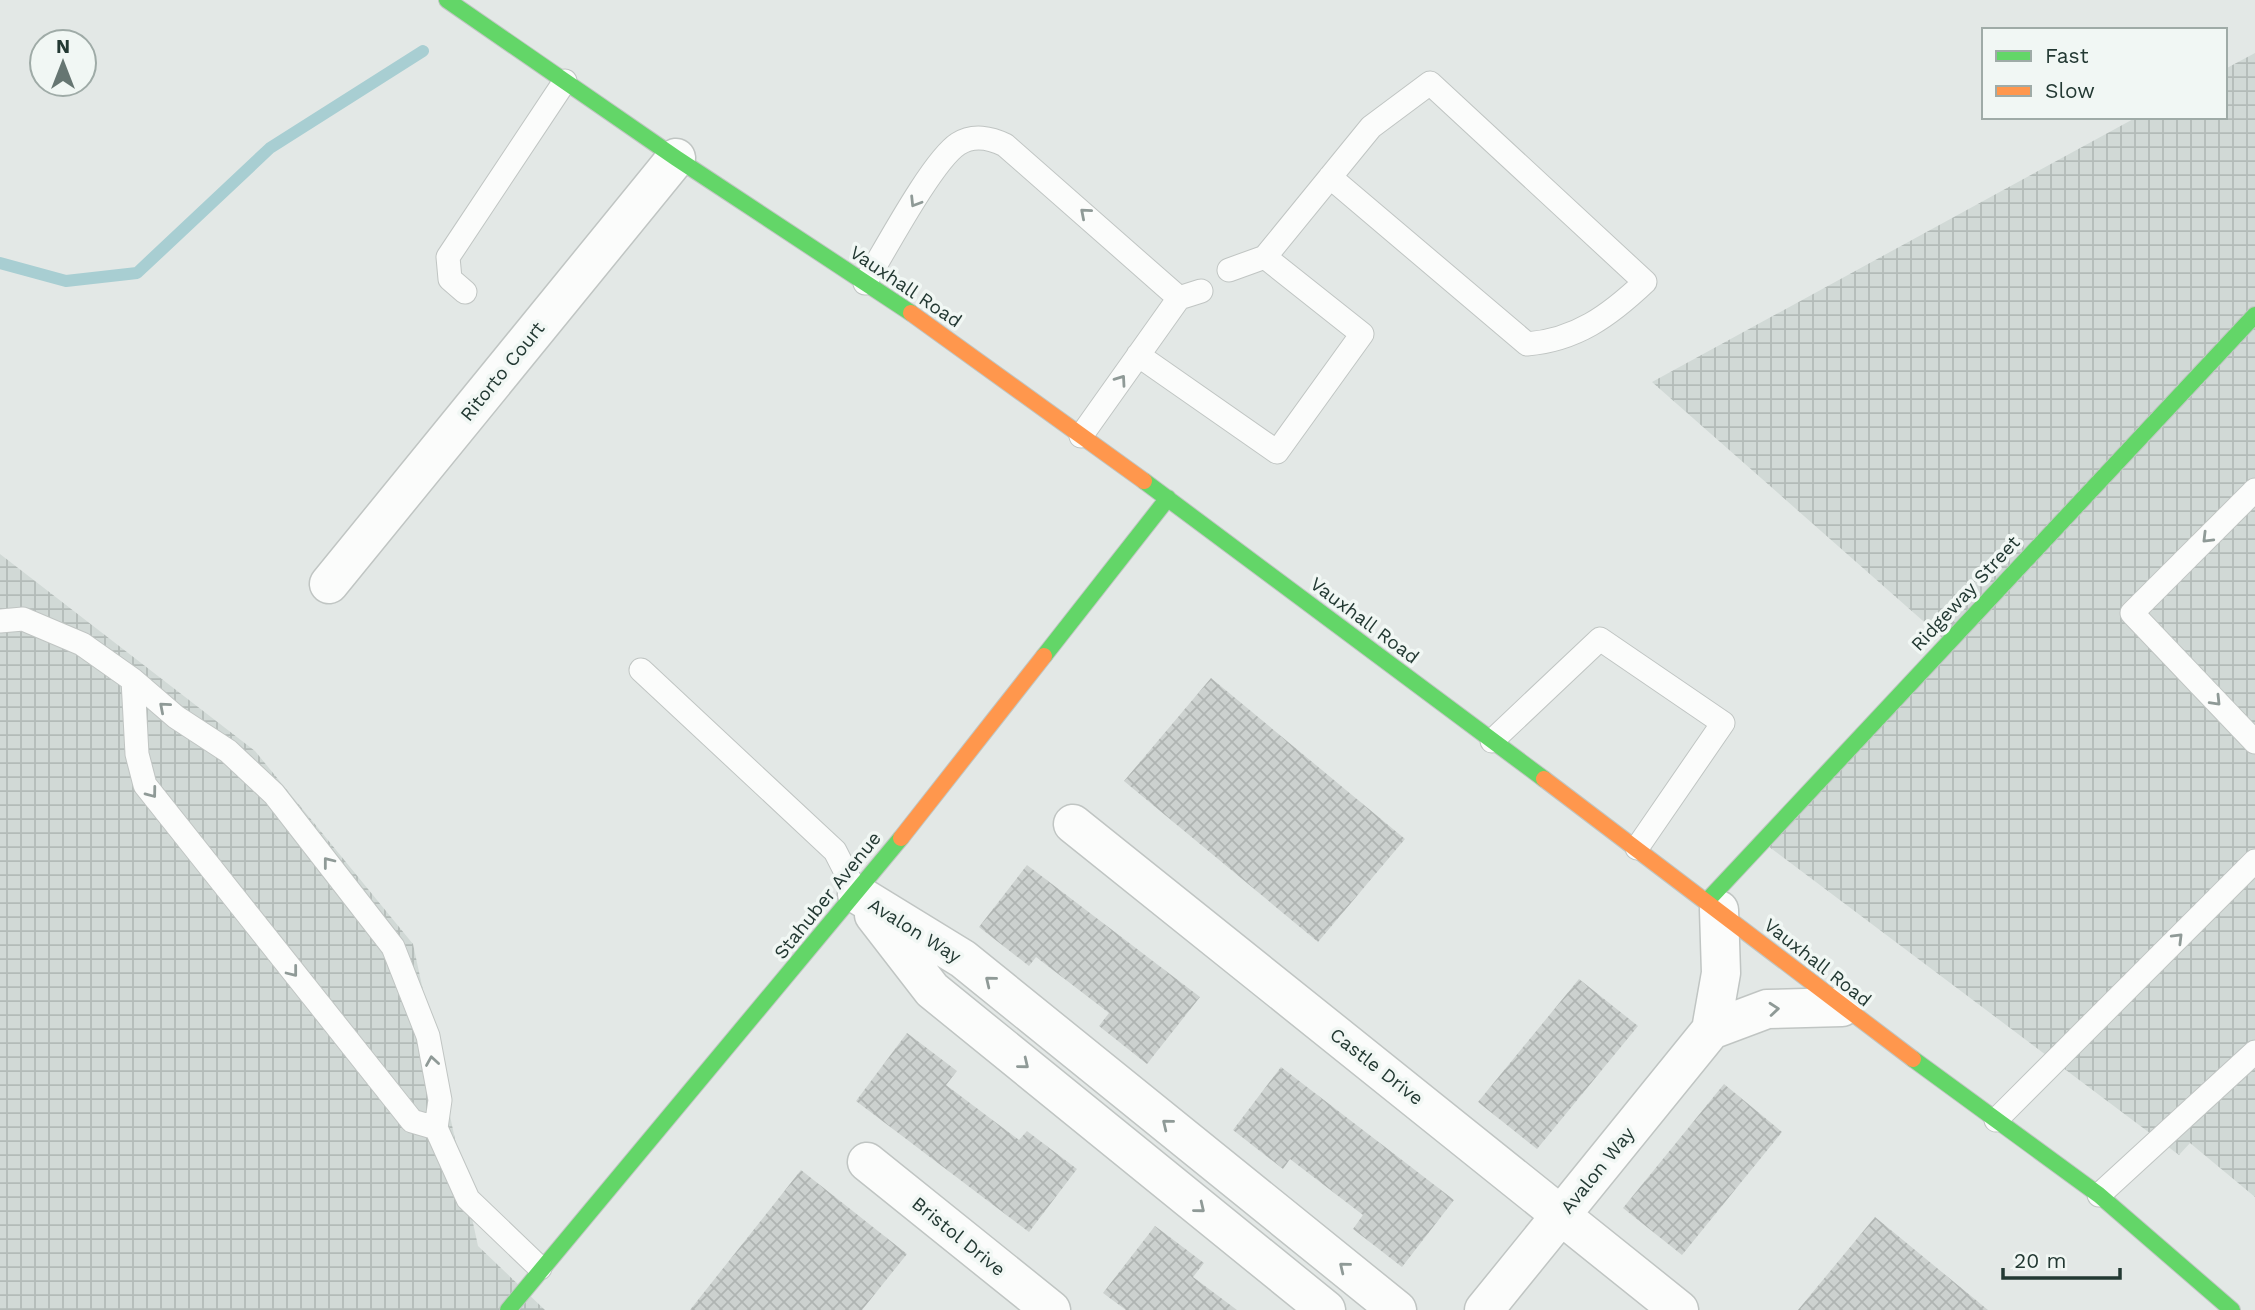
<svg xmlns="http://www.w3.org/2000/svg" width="2255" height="1310" viewBox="0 0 2255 1310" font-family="'Work Sans',sans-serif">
	<defs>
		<pattern id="industrial-grid" width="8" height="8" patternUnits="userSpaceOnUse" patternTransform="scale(1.75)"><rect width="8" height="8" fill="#d1d9d6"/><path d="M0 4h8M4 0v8" fill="none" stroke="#b3bbb8"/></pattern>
		<pattern id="building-cross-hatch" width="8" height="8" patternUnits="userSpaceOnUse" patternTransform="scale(1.75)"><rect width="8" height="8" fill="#ccd1cf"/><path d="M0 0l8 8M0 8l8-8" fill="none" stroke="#afb4b2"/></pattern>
	</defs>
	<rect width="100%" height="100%" fill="#e3e8e6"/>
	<path fill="url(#industrial-grid)" d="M2255 53V1197L2190 1143 2179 1155 1768 846 1948 643 1652 382 2137 117H2225V69Z
		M0 554 255 751 413 944 478 1246 545 1310H0Z"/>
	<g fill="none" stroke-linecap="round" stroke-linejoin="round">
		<path stroke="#a8ced2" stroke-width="12" d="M0 263 66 281 137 273 270 148 423 51"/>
	</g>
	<path fill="url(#building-cross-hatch)" d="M1211 678 1405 839 1318 942 1124 781Z
		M1027 865 1200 997 1147 1064 1099 1026 1109 1013 1036 957 1029 966 979 927Z
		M1579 979 1638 1026 1537 1149 1478 1102Z
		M907 1033 957 1071 946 1085 1019 1140 1027 1131 1077 1169 1029 1232 856 1101Z
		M1281 1067 1454 1200 1402 1267 1353 1229 1363 1215 1290 1159 1283 1169 1233 1130Z
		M1724 1084 1782 1132 1682 1255 1623 1208Z
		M801 1170 907 1254 862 1310H690Z
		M1875 1217 1988 1310H1798Z
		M1155 1226 1204 1263 1193 1277 1237 1310H1126L1103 1293Z"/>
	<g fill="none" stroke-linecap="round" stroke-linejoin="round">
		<defs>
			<path id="lane" d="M1265 257 1371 127 1430 83 1645 282C1609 316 1576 340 1527 344L1330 177
				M865 283C884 252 932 161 958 144 973 134 991 138 1005 145L1179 298 1081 436
				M465 292 450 279 448 257 565 81
				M1179 298 1201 291
				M1138 355 1277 452 1362 334 1265 257 1229 270
				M2255 490 2132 613 2255 742
				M0 621 23 619 82 644 133 680 176 717 228 751 274 794 393 947 428 1036 440 1100 436 1128 468 1199 540 1268
				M641 670 835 851 857 894
				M133 680 137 754 145 785 412 1121 436 1128
				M1492 741 1600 639 1723 723 1637 848
				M1996 1120 2255 861
				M2099 1195 2255 1052"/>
			<path id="street" d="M329 584 676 158
				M1073 824 1679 1310
				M857 894 963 959 1397 1310
				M874 915 932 990 1326 1310
				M1711 1030 1767 1009 1842 1007
				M867 1162 1051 1310
				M1484 1310 1711 1030 1721 973 1719 910"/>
			<path id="fast" d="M447 0 676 158 911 313
				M1144 481 1544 779
				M1044 656 1168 498
				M1707 901 2255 315
				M1913 1059 2099 1195 2232 1310
				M508 1310 901 838"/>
			<path id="slow" d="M911 313 1144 481
				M1544 779 1913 1059
				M901 838 1044 656"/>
		</defs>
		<use href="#lane" stroke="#c0c5c3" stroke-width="25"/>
		<use href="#street" stroke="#c0c5c3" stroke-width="41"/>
		<use href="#fast" stroke="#c0c6c3" stroke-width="18"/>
		<use href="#slow" stroke="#c0c6c3" stroke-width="18"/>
		<use href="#lane" stroke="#fbfcfb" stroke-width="23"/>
		<use href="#street" stroke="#fbfcfb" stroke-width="38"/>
		<use href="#fast" stroke="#63d668" stroke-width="16"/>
		<use href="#slow" stroke="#ff974d" stroke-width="16"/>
	</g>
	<defs><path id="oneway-chevron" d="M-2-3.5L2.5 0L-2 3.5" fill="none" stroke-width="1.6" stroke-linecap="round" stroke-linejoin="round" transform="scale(1.75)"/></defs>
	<g stroke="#8f9a97">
		<use href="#oneway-chevron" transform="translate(915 202) rotate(122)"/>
		<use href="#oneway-chevron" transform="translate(1085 213) rotate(-139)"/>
		<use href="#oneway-chevron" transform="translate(1121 380) rotate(-55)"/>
		<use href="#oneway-chevron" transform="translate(2207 538) rotate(135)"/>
		<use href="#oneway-chevron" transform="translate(2216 701) rotate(46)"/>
		<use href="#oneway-chevron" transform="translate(164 707) rotate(-139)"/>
		<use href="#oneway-chevron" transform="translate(152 793) rotate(53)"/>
		<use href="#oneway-chevron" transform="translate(328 862) rotate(-128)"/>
		<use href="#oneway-chevron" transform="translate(2178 938) rotate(-45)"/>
		<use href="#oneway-chevron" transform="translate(293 972) rotate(52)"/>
		<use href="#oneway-chevron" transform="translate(990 981) rotate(-141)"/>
		<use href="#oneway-chevron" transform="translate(1774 1009) rotate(-5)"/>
		<use href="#oneway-chevron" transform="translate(432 1061) rotate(-99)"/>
		<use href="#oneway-chevron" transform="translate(1024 1064) rotate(39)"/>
		<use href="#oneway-chevron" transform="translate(1167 1124) rotate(-141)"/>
		<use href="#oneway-chevron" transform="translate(1200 1208) rotate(39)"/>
		<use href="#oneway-chevron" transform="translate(1344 1267) rotate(-141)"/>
	</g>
	<g text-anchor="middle" stroke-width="7" stroke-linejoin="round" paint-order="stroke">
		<g font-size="19" fill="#233933" stroke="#f1f7f4">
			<text transform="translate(906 286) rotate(34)" y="7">Vauxhall Road</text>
			<text transform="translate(502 371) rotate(-51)" y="7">Ritorto Court</text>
			<text transform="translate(1965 593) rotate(-47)" y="7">Ridgeway Street</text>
			<text transform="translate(1365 620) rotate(37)" y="7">Vauxhall Road</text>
			<text transform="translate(827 895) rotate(-51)" y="7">Stahuber Avenue</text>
			<text transform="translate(915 930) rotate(32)" y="7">Avalon Way</text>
			<text transform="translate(1818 962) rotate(38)" y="7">Vauxhall Road</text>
			<text transform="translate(1377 1066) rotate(38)" y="7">Castle Drive</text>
			<text transform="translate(1597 1170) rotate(-51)" y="7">Avalon Way</text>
			<text transform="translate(959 1236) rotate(39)" y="7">Bristol Drive</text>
		</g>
	</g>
	<rect x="1982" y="28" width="245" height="91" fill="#f1f7f4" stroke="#9faba7" stroke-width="2"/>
	<rect x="1996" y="51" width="35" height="10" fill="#63d668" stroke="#9faba7" stroke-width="2"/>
	<text x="2045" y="63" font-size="21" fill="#233933">Fast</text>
	<rect x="1996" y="86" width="35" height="10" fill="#ff974d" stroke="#9faba7" stroke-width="2"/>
	<text x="2045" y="98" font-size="21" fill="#233933">Slow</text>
	<g transform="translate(63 63)"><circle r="33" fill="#f1f7f4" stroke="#9faba7" stroke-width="2"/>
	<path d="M0-5L12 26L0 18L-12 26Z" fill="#667672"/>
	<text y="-10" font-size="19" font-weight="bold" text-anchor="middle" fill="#233933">N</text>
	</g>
	<path d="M2003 1268v10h117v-10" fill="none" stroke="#233933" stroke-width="3.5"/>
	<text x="2014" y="1268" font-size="21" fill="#233933" stroke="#f1f7f4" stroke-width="5" paint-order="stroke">20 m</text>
</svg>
